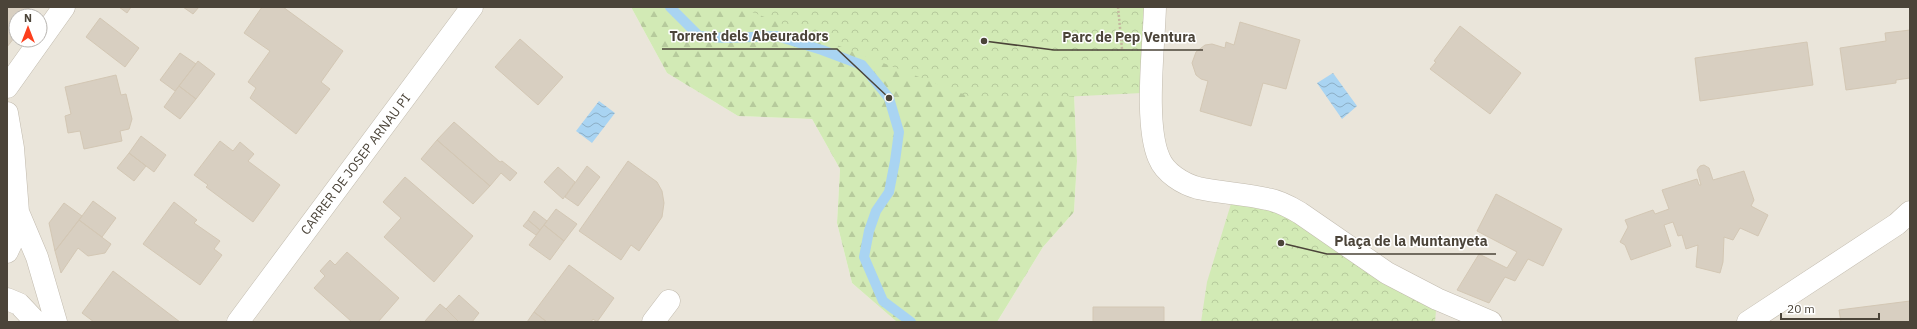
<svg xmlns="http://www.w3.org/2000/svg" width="1917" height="329" viewBox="0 0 1917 329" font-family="'IBM Plex Sans',sans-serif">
	<defs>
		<pattern id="forest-firs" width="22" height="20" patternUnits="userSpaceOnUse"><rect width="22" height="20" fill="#d2eab5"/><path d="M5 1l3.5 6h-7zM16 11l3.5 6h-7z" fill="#b6ca9c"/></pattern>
		<pattern id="park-crowns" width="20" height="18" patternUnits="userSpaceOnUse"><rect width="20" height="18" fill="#d2eab5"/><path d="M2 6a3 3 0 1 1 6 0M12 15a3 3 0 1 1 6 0" fill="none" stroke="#b6ca9c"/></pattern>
		<pattern id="water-waves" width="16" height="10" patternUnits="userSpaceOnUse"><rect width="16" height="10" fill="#a9d4f2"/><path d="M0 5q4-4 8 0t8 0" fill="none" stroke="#8caec5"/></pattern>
	</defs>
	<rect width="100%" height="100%" fill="#f6f3ec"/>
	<path fill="#eae5da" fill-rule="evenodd" d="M7 7H631L667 73 738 116 812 119 840 169 837 223 852 283 897 322H7ZM16 16H40V40H16Z
		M1074 7H1910V322H997L1043 247 1074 212 1077 161 1074 93Z"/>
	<path fill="url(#forest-firs)" d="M631 7H1074V93L1077 161 1074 212 1043 247 997 322H897L852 283 837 223 840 169 812 119 738 116 667 73Z"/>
	<path fill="url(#park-crowns)" d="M739 7H1144L1141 75 1142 93 981 101Z
		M1234 194 1267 199 1437 299 1435 322H1201L1207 282Z"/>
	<path fill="url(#water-waves)" d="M1333 73 1357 106 1342 119 1317 83Z
		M599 101 615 113 592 143 576 131Z"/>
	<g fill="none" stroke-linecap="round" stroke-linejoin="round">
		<path stroke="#a9d4f2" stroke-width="10" d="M670 7 699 36 725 38 777 36 822 50 862 65 889 98 899 132 895 161 889 192 876 211 869 231 864 257 883 301 911 322"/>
	</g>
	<path fill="#d8cfc1" stroke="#d3c7b4" d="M7 7H27L33 12 30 16H16V39L14 38 7 47Z
		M119 7H131L127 13Z
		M183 7H199L193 14Z
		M262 7H283L343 51 321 82 330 89 296 134 250 98 256 88 248 82 270 51 244 33Z
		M100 18 139 48 125 67 86 37Z
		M1240 22 1300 40 1286 89 1263 83 1251 126 1200 111 1208 81 1201 79 1196 75 1192 63 1196 52 1205 45 1212 44 1225 48 1226 42 1234 45Z
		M1460 26 1521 73 1490 114 1430 69 1436 62 1434 61Z
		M1910 30V78L1896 80V83L1846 90 1840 48 1886 41 1885 33Z
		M520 39 563 77 538 105 495 67Z
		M1807 42 1813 85 1700 101 1695 58Z
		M180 53 196 64 175 91 160 80Z
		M198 61 215 74 196 99 179 86Z
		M116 75 121 95 126 94 132 119 129 129 120 131 122 141 84 149 80 131 68 133 65 116 71 114 65 87Z
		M179 86 196 99 180 119 164 107Z
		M454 122 500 162 502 161 517 173 510 181 501 173 490 186 437 140Z
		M141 136 166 155 154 172 129 153Z
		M437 140 490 186 473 204 421 159Z
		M220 141 233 151 240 142 254 154 248 161 280 185 253 222 206 187 208 185 194 175Z
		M129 153 146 166 134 181 117 168Z
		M628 161 657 182 662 191 664 203 662 217 639 251 631 245 621 260 579 231Z
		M1704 165 1709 168 1713 180 1744 171 1754 200 1751 206 1768 215 1758 236 1740 228 1733 240 1724 237 1723 262 1720 273 1696 267 1698 245 1686 249 1682 235 1678 236 1673 222 1664 225 1671 246 1631 260 1625 245 1620 242 1628 227 1625 220 1653 210 1655 214 1669 209 1662 190 1697 179 1699 185H1701L1697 170 1700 166Z
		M587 166 600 177 578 206 565 197Z
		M558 167 575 182 563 199 544 182Z
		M405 177 473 236 434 282 384 237 401 218 383 202Z
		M1496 194 1562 229 1543 266 1528 259 1515 281 1505 277 1489 303 1457 290 1479 254 1507 268 1517 252 1477 231Z
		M93 201 116 218 102 237 79 220Z
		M174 202 197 220 194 223 220 241 214 249 222 255 200 285 143 244Z
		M64 203 82 216 55 251 49 223Z
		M556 209 577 224 564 241 544 225Z
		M534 211 547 221 540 230 528 220Z
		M79 220 111 244 105 253 88 256 78 248 61 273 55 251Z
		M528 220 540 230 536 235 523 226Z
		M544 225 564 241 550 260 529 245Z
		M347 252 399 298 378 322H352L314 288 325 276 320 271 330 260 335 265Z
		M569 265 614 298 597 322 593 319 591 322H547L534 312Z
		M113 271 180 322H94L82 313Z
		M459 295 479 313 472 322H459L446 309Z
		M1910 301V322H1841L1839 310Z
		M440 304 446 309 459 322 425 321Z
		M1093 307H1164V322H1093Z
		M534 312 547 322H527Z"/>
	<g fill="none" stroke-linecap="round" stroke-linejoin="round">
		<defs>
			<path id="street" d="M1155 7C1154 45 1144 124 1159 158 1165 173 1183 184 1198 188 1221 193 1245 194 1267 199 1279 201 1290 207 1300 213L1387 273 1437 299 1491 322
				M7 87 64 7
				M7 113 13 148 18 212 14 237 7 252
				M18 212 37 257 56 322
				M7 299 19 304 36 322
				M238 322 472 7
				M653 322 669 301
				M1748 322 1897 224 1910 212"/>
		</defs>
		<use href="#street" stroke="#c2bbae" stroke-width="23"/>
		<path stroke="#c4b79f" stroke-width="2.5" stroke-dasharray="2 2" stroke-linecap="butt" d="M1118 7 1122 49"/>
		<use href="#street" stroke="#fff" stroke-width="22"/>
	</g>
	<g text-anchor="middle" stroke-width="3" stroke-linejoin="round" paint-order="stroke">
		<g font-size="13" fill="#4b4439" stroke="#fff">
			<text transform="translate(355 164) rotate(-53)" y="5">CARRER DE JOSEP ARNAU PI</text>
		</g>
	</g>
	<path fill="none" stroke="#4b4439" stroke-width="1.5" d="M889 98L837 49H662M984 41L1054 50H1203M1281 243L1327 254H1496"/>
	<g fill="#4b4439" stroke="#fff" stroke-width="1.5">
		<circle cx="889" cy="98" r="4"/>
		<circle cx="984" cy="41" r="4"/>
		<circle cx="1281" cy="243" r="4"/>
	</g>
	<g font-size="14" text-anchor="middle" font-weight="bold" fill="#4b4439" stroke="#fff" stroke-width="3" stroke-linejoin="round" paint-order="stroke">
		<text x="749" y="41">Torrent dels Abeuradors</text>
		<text x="1129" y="42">Parc de Pep Ventura</text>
		<text x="1411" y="246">Plaça de la Muntanyeta</text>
	</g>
	<rect width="1917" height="329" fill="none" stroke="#4b4439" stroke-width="16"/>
	<g transform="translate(28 28)"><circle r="19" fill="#ffffff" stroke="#b7b4b0"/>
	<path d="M0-3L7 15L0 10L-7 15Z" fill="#fc3f1d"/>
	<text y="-6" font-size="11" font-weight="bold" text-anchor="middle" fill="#4b4439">N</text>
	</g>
	<path d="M1781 313v6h98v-6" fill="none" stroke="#4b4439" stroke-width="2"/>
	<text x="1787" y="313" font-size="12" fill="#4b4439" stroke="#ffffff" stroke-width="3" paint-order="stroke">20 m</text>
</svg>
